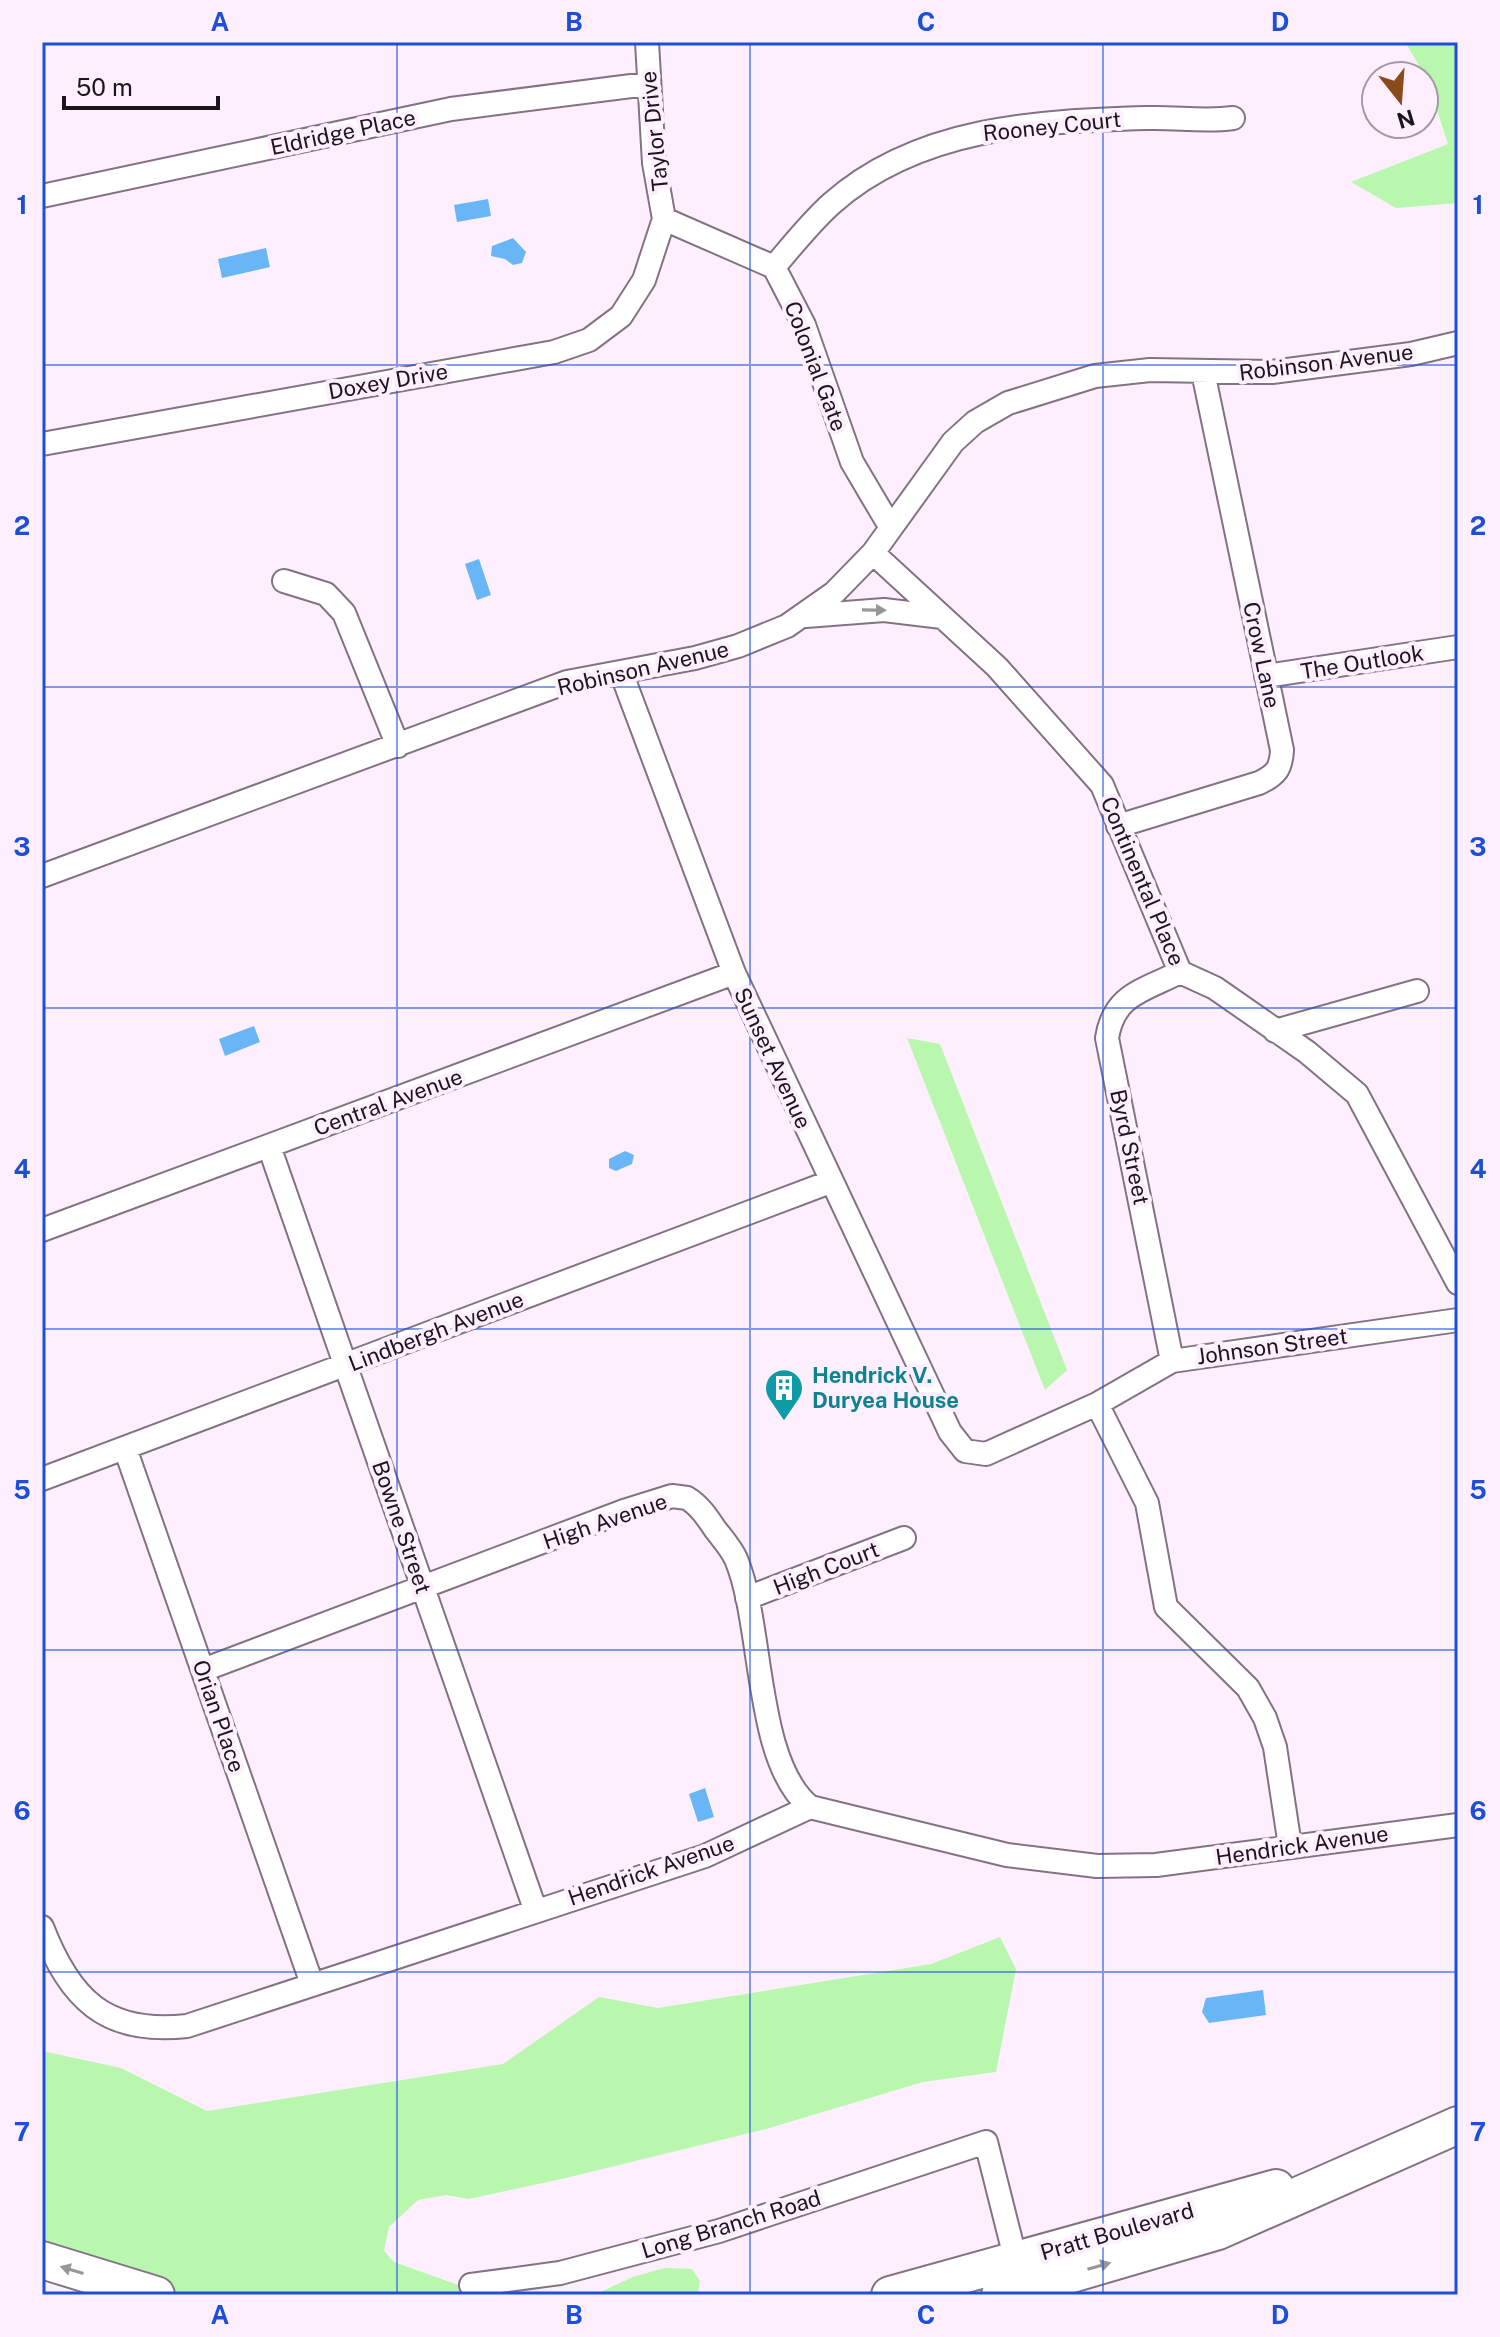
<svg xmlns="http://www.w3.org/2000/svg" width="1500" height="2337" viewBox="0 0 1500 2337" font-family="'Public Sans',sans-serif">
	<rect width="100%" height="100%" fill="#feefff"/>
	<path fill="#b9f6ae" d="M1405 42H1458V203L1396 208 1351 182 1448 144 1426 77Z
		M907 1038 940 1044 1067 1370 1045 1390Z
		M1000 1937 1016 1969 996 2072 923 2082 766 2129 566 2178 469 2199 446 2195 418 2200 389 2227 384 2251 394 2262 486 2295H195L150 2287 42 2252V2051L121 2068 207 2111 503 2064 599 1997 658 2008 931 1964Z
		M664 2268 692 2269 700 2281 698 2294 594 2295 633 2277Z"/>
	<path fill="#68b6f5" d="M488 199 491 216 457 222 454 205Z
		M513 238 526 252 522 263 513 265 505 259 491 256 492 246Z
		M266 248 270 267 222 278 218 259Z
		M479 559 491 595 477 600 465 564Z
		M254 1026 260 1042 225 1056 219 1039Z
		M625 1151 634 1155 632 1164 616 1171 609 1168V1159Z
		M705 1788 714 1817 698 1822 689 1794Z
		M1263 1990 1266 2015 1209 2023 1202 2012 1206 1998Z"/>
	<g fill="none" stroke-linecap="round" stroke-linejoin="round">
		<defs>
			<path id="minor" d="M42 196 451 109 647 84
				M664 219 774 267 804 325 852 462 891 528
				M774 267C792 246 810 223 831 204 917 127 1038 121 1148 118 1176 117 1204 122 1233 118
				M42 444 554 352 589 340 621 316 644 280 664 219 654 163 647 42
				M873 553 997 667 1102 785 1180 972 1215 988 1307 1052 1357 1094 1458 1283
				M284 581 326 594 344 613 398 746
				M806 616 884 610 942 617
				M621 672 734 973 950 1432 965 1451 986 1454 1097 1404 1172 1361 1458 1320
				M1266 676 1458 647
				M1118 826 1259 783C1276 775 1281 769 1282 750L1203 372
				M42 876 567 682 695 658 738 646 787 626 834 593 873 553 953 442 975 422 1008 403 1095 376 1150 370 1272 372 1411 354 1458 343
				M1275 1031 1417 991
				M269 1146 535 1909
				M42 1230 734 973
				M1172 1361 1107 1038C1114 994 1143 991 1180 972
				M1097 1404 1147 1503 1166 1607 1248 1688 1265 1718 1275 1747 1290 1846
				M125 1448 312 1984
				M42 1479 830 1182
				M747 1598 904 1538
				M203 1670 624 1511 672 1496 687 1498C699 1505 707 1517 715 1529 722 1538 731 1548 736 1559 764 1626 754 1761 810 1807
				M42 1927C70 1999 105 2035 187 2026L705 1856 810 1807 1007 1855 1097 1866 1156 1865 1458 1825
				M471 2285 560 2273 719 2231 986 2142 1018 2269"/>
			<path id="primary" d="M42 2260 156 2295
				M890 2295 1276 2188
				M1000 2295 1218 2231 1458 2125"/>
		</defs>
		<use href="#minor" stroke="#837284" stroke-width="26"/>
		<use href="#primary" stroke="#837284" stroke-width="40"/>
		<use href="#minor" stroke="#fff" stroke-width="22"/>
		<use href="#primary" stroke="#fff" stroke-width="36"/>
	</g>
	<defs><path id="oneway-solid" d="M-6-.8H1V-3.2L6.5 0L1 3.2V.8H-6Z" transform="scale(2)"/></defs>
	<g fill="#989699">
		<use href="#oneway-solid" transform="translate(874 610) rotate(1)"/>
		<use href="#oneway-solid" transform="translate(1099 2266) rotate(-16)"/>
		<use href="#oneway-solid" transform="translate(72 2270) rotate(-163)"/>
	</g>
	<path fill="none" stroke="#1d4ed8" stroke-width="2" stroke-opacity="0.55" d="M397 42V2295M750 42V2295M1103 42V2295M42 365H1458M42 687H1458M42 1008H1458M42 1329H1458M42 1650H1458M42 1972H1458"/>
	<defs>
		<symbol id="building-pin" viewBox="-11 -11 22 30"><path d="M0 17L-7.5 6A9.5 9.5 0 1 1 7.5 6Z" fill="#0f9aa8" stroke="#feefff"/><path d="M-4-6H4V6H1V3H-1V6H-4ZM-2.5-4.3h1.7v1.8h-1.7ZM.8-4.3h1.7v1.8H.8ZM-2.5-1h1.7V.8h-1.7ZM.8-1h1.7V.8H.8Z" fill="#fff"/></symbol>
	</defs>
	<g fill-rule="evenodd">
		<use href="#building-pin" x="762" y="1366" width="44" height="60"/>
	</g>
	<g text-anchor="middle" stroke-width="8" stroke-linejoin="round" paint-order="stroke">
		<g font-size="22" fill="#1b151c" stroke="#feefff">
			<text transform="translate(1052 126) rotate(-6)" y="8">Rooney Court</text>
			<text transform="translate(654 131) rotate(-96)" y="8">Taylor Drive</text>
			<text transform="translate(343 132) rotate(-12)" y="8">Eldridge Place</text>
			<text transform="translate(1326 362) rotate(-7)" y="8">Robinson Avenue</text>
			<text transform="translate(816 366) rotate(69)" y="8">Colonial Gate</text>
			<text transform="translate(388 381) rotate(-10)" y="8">Doxey Drive</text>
			<text transform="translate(1262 655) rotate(78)" y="8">Crow Lane</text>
			<text transform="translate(1362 662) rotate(-9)" y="8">The Outlook</text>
			<text transform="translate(643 668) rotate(-13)" y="8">Robinson Avenue</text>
			<text transform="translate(1143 881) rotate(67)" y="8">Continental Place</text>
			<text transform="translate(773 1058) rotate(65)" y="8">Sunset Avenue</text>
			<text transform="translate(388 1102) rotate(-20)" y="8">Central Avenue</text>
			<text transform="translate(1130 1147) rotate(78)" y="8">Byrd Street</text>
			<text transform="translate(436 1331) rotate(-21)" y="8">Lindbergh Avenue</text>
			<text transform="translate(1272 1346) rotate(-8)" y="8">Johnson Street</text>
			<text transform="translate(605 1521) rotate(-19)" y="8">High Avenue</text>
			<text transform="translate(402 1527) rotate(71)" y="8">Bowne Street</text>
			<text transform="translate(826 1568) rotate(-21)" y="8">High Court</text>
			<text transform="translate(219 1716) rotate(71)" y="8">Orian Place</text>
			<text transform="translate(1302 1845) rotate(-8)" y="8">Hendrick Avenue</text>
			<text transform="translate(651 1870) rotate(-19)" y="8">Hendrick Avenue</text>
			<text transform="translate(731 2224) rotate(-17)" y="8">Long Branch Road</text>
			<text transform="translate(1117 2231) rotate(-16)" y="8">Pratt Boulevard</text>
		</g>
		<g font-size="22" font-weight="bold" fill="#0d838f" stroke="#feefff" text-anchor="start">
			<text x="812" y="1383">Hendrick V.<tspan x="812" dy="25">Duryea House</tspan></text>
		</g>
	</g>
	<rect width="1500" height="2337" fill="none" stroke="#feefff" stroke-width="88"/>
	<g transform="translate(1400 100) rotate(163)"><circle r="38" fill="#feefff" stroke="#a398a4" stroke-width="2"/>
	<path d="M0-6L14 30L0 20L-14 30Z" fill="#8c491a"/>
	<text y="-12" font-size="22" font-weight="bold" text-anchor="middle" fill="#1b151c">N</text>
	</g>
	<path d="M64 96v12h154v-12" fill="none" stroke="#1b151c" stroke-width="4"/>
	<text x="76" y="96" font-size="24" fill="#1b151c" stroke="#feefff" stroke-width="6" paint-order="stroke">50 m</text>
	<rect x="44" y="44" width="1412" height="2249" fill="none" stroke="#1d4ed8" stroke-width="3"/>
	<g font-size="26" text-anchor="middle" font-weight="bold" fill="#1d4ed8">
		<text x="220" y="31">A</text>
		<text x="574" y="31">B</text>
		<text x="926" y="31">C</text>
		<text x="1280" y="31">D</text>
		<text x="22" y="214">1</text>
		<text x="1478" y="214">1</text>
		<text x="22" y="535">2</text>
		<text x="1478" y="535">2</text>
		<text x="22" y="856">3</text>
		<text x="1478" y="856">3</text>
		<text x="22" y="1178">4</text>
		<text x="1478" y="1178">4</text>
		<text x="22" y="1499">5</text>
		<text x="1478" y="1499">5</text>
		<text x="22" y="1820">6</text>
		<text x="1478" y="1820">6</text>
		<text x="22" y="2141">7</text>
		<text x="1478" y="2141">7</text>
		<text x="220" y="2324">A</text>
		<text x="574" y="2324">B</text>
		<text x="926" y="2324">C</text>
		<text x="1280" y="2324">D</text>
	</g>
</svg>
